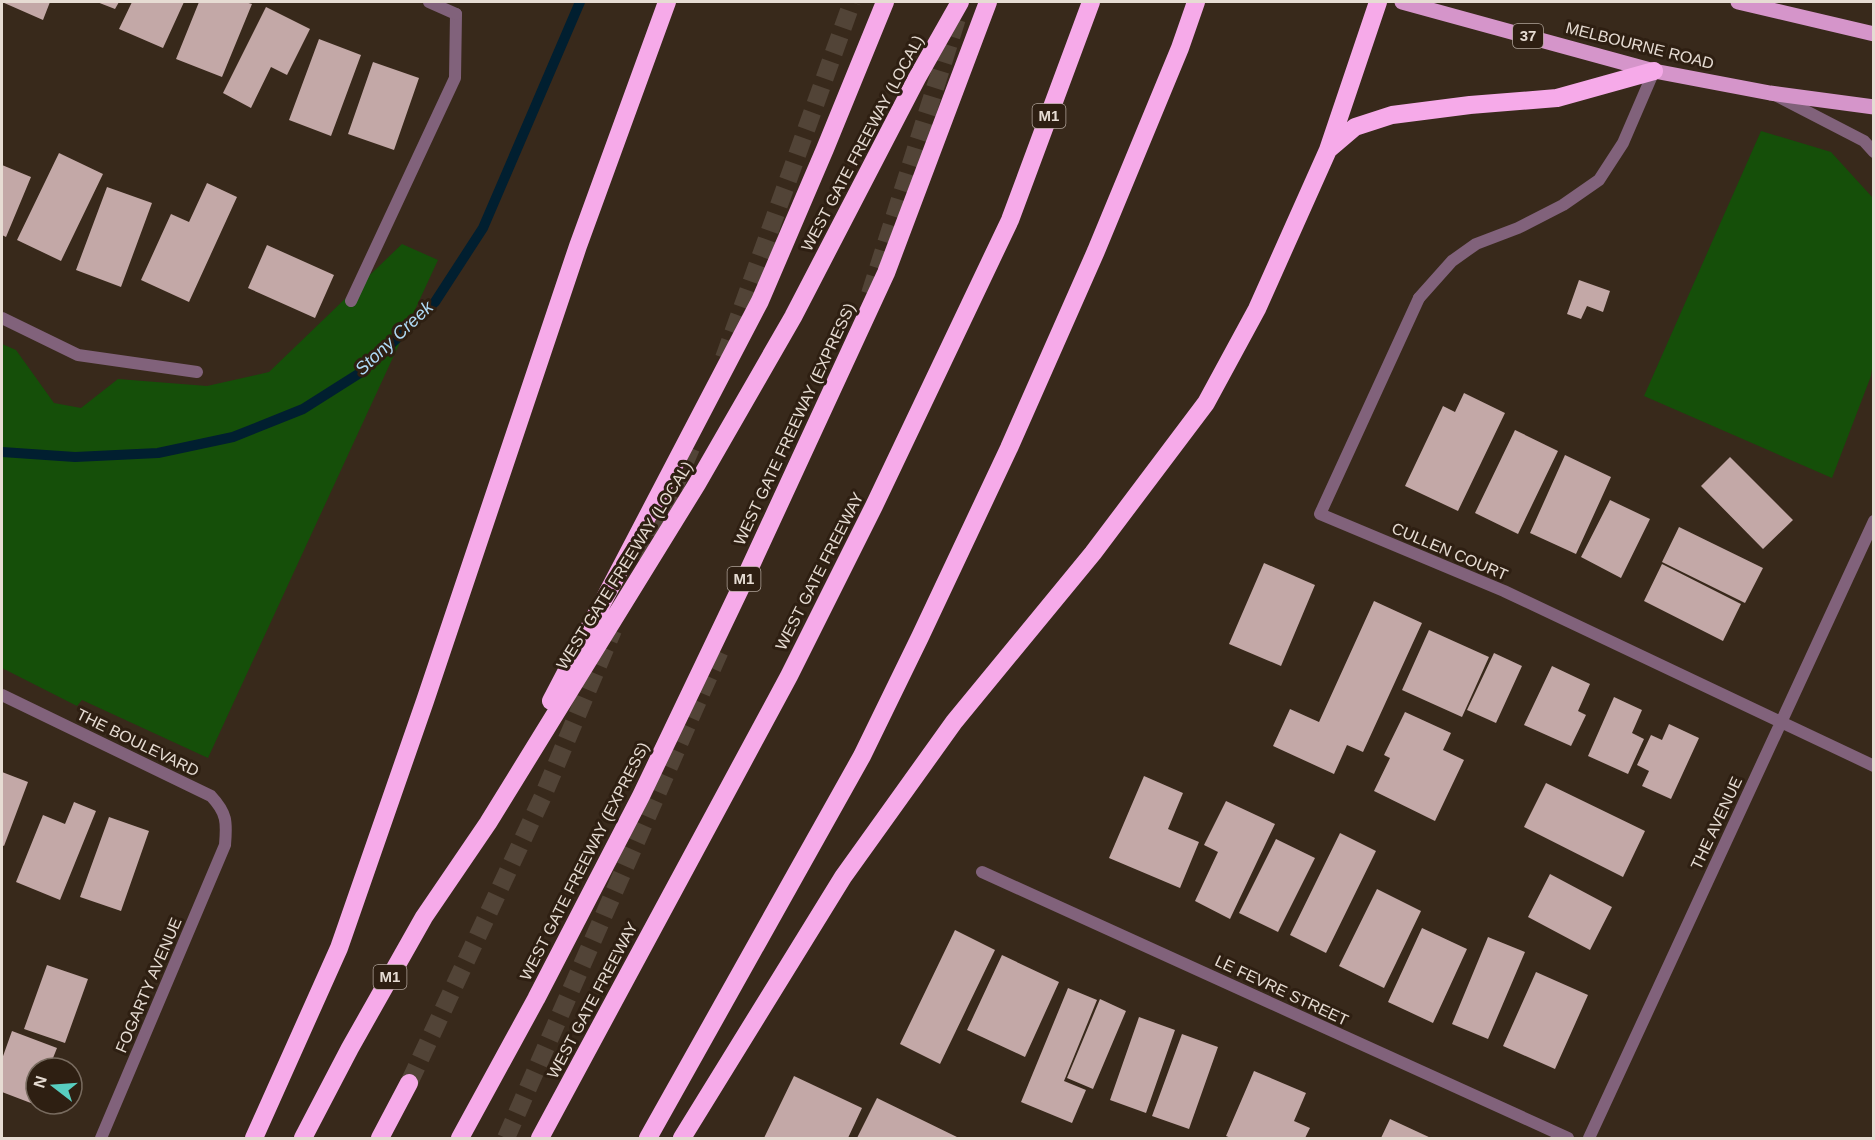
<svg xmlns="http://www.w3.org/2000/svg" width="1875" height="1140" viewBox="0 0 1875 1140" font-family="Helvetica,sans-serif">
	<rect width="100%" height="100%" fill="#38291b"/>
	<path fill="#154f09" d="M1761 131 1831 152 1873 198V362L1871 376 1832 478 1644 396Z
		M402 244 438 260 208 758 82 700 77 706 2 668V344L16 350 54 403 81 408 118 379 207 386 269 372Z"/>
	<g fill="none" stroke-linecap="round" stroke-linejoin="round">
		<path stroke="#011f30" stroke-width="10" d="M2 452 75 457 158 453 233 437 303 409 363 371 435 302 483 228 580 2"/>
	</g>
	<path fill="#c3a8a7" d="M2 2H50L43 20Z
		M97 2H119L115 9Z
		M132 2H184L163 48 119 29Z
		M199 2H245L252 4 222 77 176 59Z
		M266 7 310 29 287 75 271 67 251 108 223 93Z
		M319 39 361 55 331 136 289 120Z
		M373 62 419 78 394 150 348 134Z
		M59 153 103 174 61 261 17 240Z
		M2 165 31 177 6 237 2 235Z
		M207 183 237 197 189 302 141 280 171 214 189 222Z
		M107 187 152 203 121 287 76 270Z
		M267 245 334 275 315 318 248 288Z
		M1579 280 1610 291 1603 312 1587 306 1581 319 1567 314Z
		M1464 393 1505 413 1458 511 1405 486 1443 406 1455 412Z
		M1515 430 1558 451 1518 534 1475 513Z
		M1565 455 1611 477 1576 554 1530 533Z
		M1730 457 1793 520 1763 549 1701 486Z
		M1610 500 1650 519 1621 578 1581 557Z
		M1679 527 1763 568 1745 603 1662 562Z
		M1264 563 1315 585 1281 666 1229 644Z
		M1662 564 1741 604 1723 641 1644 601Z
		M1374 601 1422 623 1363 752 1347 745 1334 774 1273 746 1290 709 1319 722Z
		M1429 630 1489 657 1462 717 1402 690Z
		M1494 653 1522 666 1496 723 1467 710Z
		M1552 666 1590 684 1578 711 1586 715 1571 746 1524 725Z
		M1614 697 1642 710 1632 733 1644 739 1628 774 1588 756Z
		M1405 712 1451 733 1443 750 1464 760 1435 821 1374 791 1390 758 1384 755Z
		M1669 724 1699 738 1671 799 1642 786 1649 771 1637 765 1651 735 1662 740Z
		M2 772 28 782 4 846 2 845Z
		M1144 776 1183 793 1168 829 1199 842 1180 888 1109 858Z
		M1546 783 1645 831 1623 877 1524 827Z
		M1226 801 1275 824 1230 919 1195 901 1218 852 1204 845Z
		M74 802 96 811 60 900 16 882 43 815 65 824Z
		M109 817 149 831 121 911 80 897Z
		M1340 833 1376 851 1326 953 1290 935Z
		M1276 839 1315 858 1278 932 1239 913Z
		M1550 874 1612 907 1590 950 1528 917Z
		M1377 889 1421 911 1384 988 1339 966Z
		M1422 928 1467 949 1433 1023 1388 1002Z
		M955 930 995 950 940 1064 900 1044Z
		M1488 937 1525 952 1488 1039 1452 1024Z
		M1002 955 1059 982 1025 1057 967 1030Z
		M47 965 88 979 65 1043 24 1029Z
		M1536 972 1588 995 1555 1069 1503 1046Z
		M1068 988 1097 1000 1064 1081 1086 1090 1072 1123 1021 1102Z
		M1100 999 1126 1011 1093 1089 1067 1078Z
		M1139 1017 1175 1030 1146 1113 1110 1100Z
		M12 1031 57 1048 49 1068H36V1105L2 1092V1059Z
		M1182 1034 1218 1047 1189 1129 1152 1116Z
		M1254 1071 1306 1093 1294 1121 1310 1128 1305 1138H1231L1226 1136Z
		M794 1076 862 1108 848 1138H764Z
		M877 1098 959 1138H857Z
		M1390 1119 1431 1138H1381Z"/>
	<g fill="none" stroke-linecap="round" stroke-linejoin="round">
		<path stroke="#524437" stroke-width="18" stroke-dasharray="18 9" stroke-linecap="butt" d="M870 294 959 12
			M724 358 852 2
			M643 561 691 448
			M409 1083 543 796 613 630
			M506 1138 722 646"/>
		<path stroke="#81627b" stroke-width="12" d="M1419 298 1452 261 1476 244 1518 228 1563 205 1599 180 1623 143 1654 71
			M351 301 455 78 456 14"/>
		<path stroke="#81627b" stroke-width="12" d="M429 2 456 14
			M1777 96 1864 141 1874 152
			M1419 298 1320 514 1504 591 1874 766
			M2 318 78 355 197 372
			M2 695 211 796C227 813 227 822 225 845L101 1138
			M982 872 1568 1138
			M1589 1138 1874 521"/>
		<path stroke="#d595ca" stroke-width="15" d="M1402 2 1654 71 1770 93 1874 107
			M1738 2 1874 34"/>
		<path stroke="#f6aae9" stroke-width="18" d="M1328 150 1355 127 1392 115 1470 105 1557 98 1654 71
			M551 701 760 301 825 149 885 2
			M254 1138 339 948 425 701 578 246 667 2
			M303 1138 350 1048 424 917 488 823 697 484 793 317 917 78 960 2
			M380 1138 409 1083
			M460 1138 536 999 641 796 740 589 886 273 988 2
			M540 1138 789 676 874 506 1010 220 1091 2
			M648 1138 862 756 920 637 1009 448 1096 251 1180 48 1196 2
			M682 1138 843 877 954 722 1093 553 1206 403 1257 309 1328 150 1378 2"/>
	</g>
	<g text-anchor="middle" stroke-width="6" stroke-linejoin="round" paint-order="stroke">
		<g fill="#2e1f12" stroke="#afa399" stroke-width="1.5">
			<rect x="1513" y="24" width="30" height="24" rx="4.5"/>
			<rect x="1032.5" y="104" width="33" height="24" rx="4.5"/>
			<rect x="727.5" y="567" width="33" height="24" rx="4.5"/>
			<rect x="373.5" y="965" width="33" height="24" rx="4.5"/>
		</g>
		<g font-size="15" font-weight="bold" fill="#e6dcd3">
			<text x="1528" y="41">37</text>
			<text x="1049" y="121">M1</text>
			<text x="744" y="584">M1</text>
			<text x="390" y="982">M1</text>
		</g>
		<g font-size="16" fill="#e6dcd3" stroke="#2e1f12">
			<text transform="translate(1640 45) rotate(14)" y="6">MELBOURNE ROAD</text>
			<text transform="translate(862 143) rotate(-62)" y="6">WEST GATE FREEWAY (LOCAL)</text>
			<text transform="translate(794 424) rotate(-65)" y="6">WEST GATE FREEWAY (EXPRESS)</text>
			<text transform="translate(1450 551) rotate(23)" y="6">CULLEN COURT</text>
			<text transform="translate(624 565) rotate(-58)" y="6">WEST GATE FREEWAY (LOCAL)</text>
			<text transform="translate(819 571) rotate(-63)" y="6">WEST GATE FREEWAY</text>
			<text transform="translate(138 742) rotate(26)" y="6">THE BOULEVARD</text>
			<text transform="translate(1716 823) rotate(-65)" y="6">THE AVENUE</text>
			<text transform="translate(584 861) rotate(-63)" y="6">WEST GATE FREEWAY (EXPRESS)</text>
			<text transform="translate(148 985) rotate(-67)" y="6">FOGARTY AVENUE</text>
			<text transform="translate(1282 990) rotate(25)" y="6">LE FEVRE STREET</text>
			<text transform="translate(592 1000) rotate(-62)" y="6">WEST GATE FREEWAY</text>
		</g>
		<g font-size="18" font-style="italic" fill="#afdbf7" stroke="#2e1f12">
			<text transform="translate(394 338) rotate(-43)" y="6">Stony Creek</text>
		</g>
	</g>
	<rect width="1875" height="1140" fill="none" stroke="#e6dcd3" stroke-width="6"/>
	<g transform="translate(54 1086) rotate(287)"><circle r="28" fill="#2e1f12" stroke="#786b5f" stroke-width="1.5"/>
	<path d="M0-4.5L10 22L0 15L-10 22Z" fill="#58cec0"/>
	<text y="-9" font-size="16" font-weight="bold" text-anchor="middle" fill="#e6dcd3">N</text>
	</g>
</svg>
